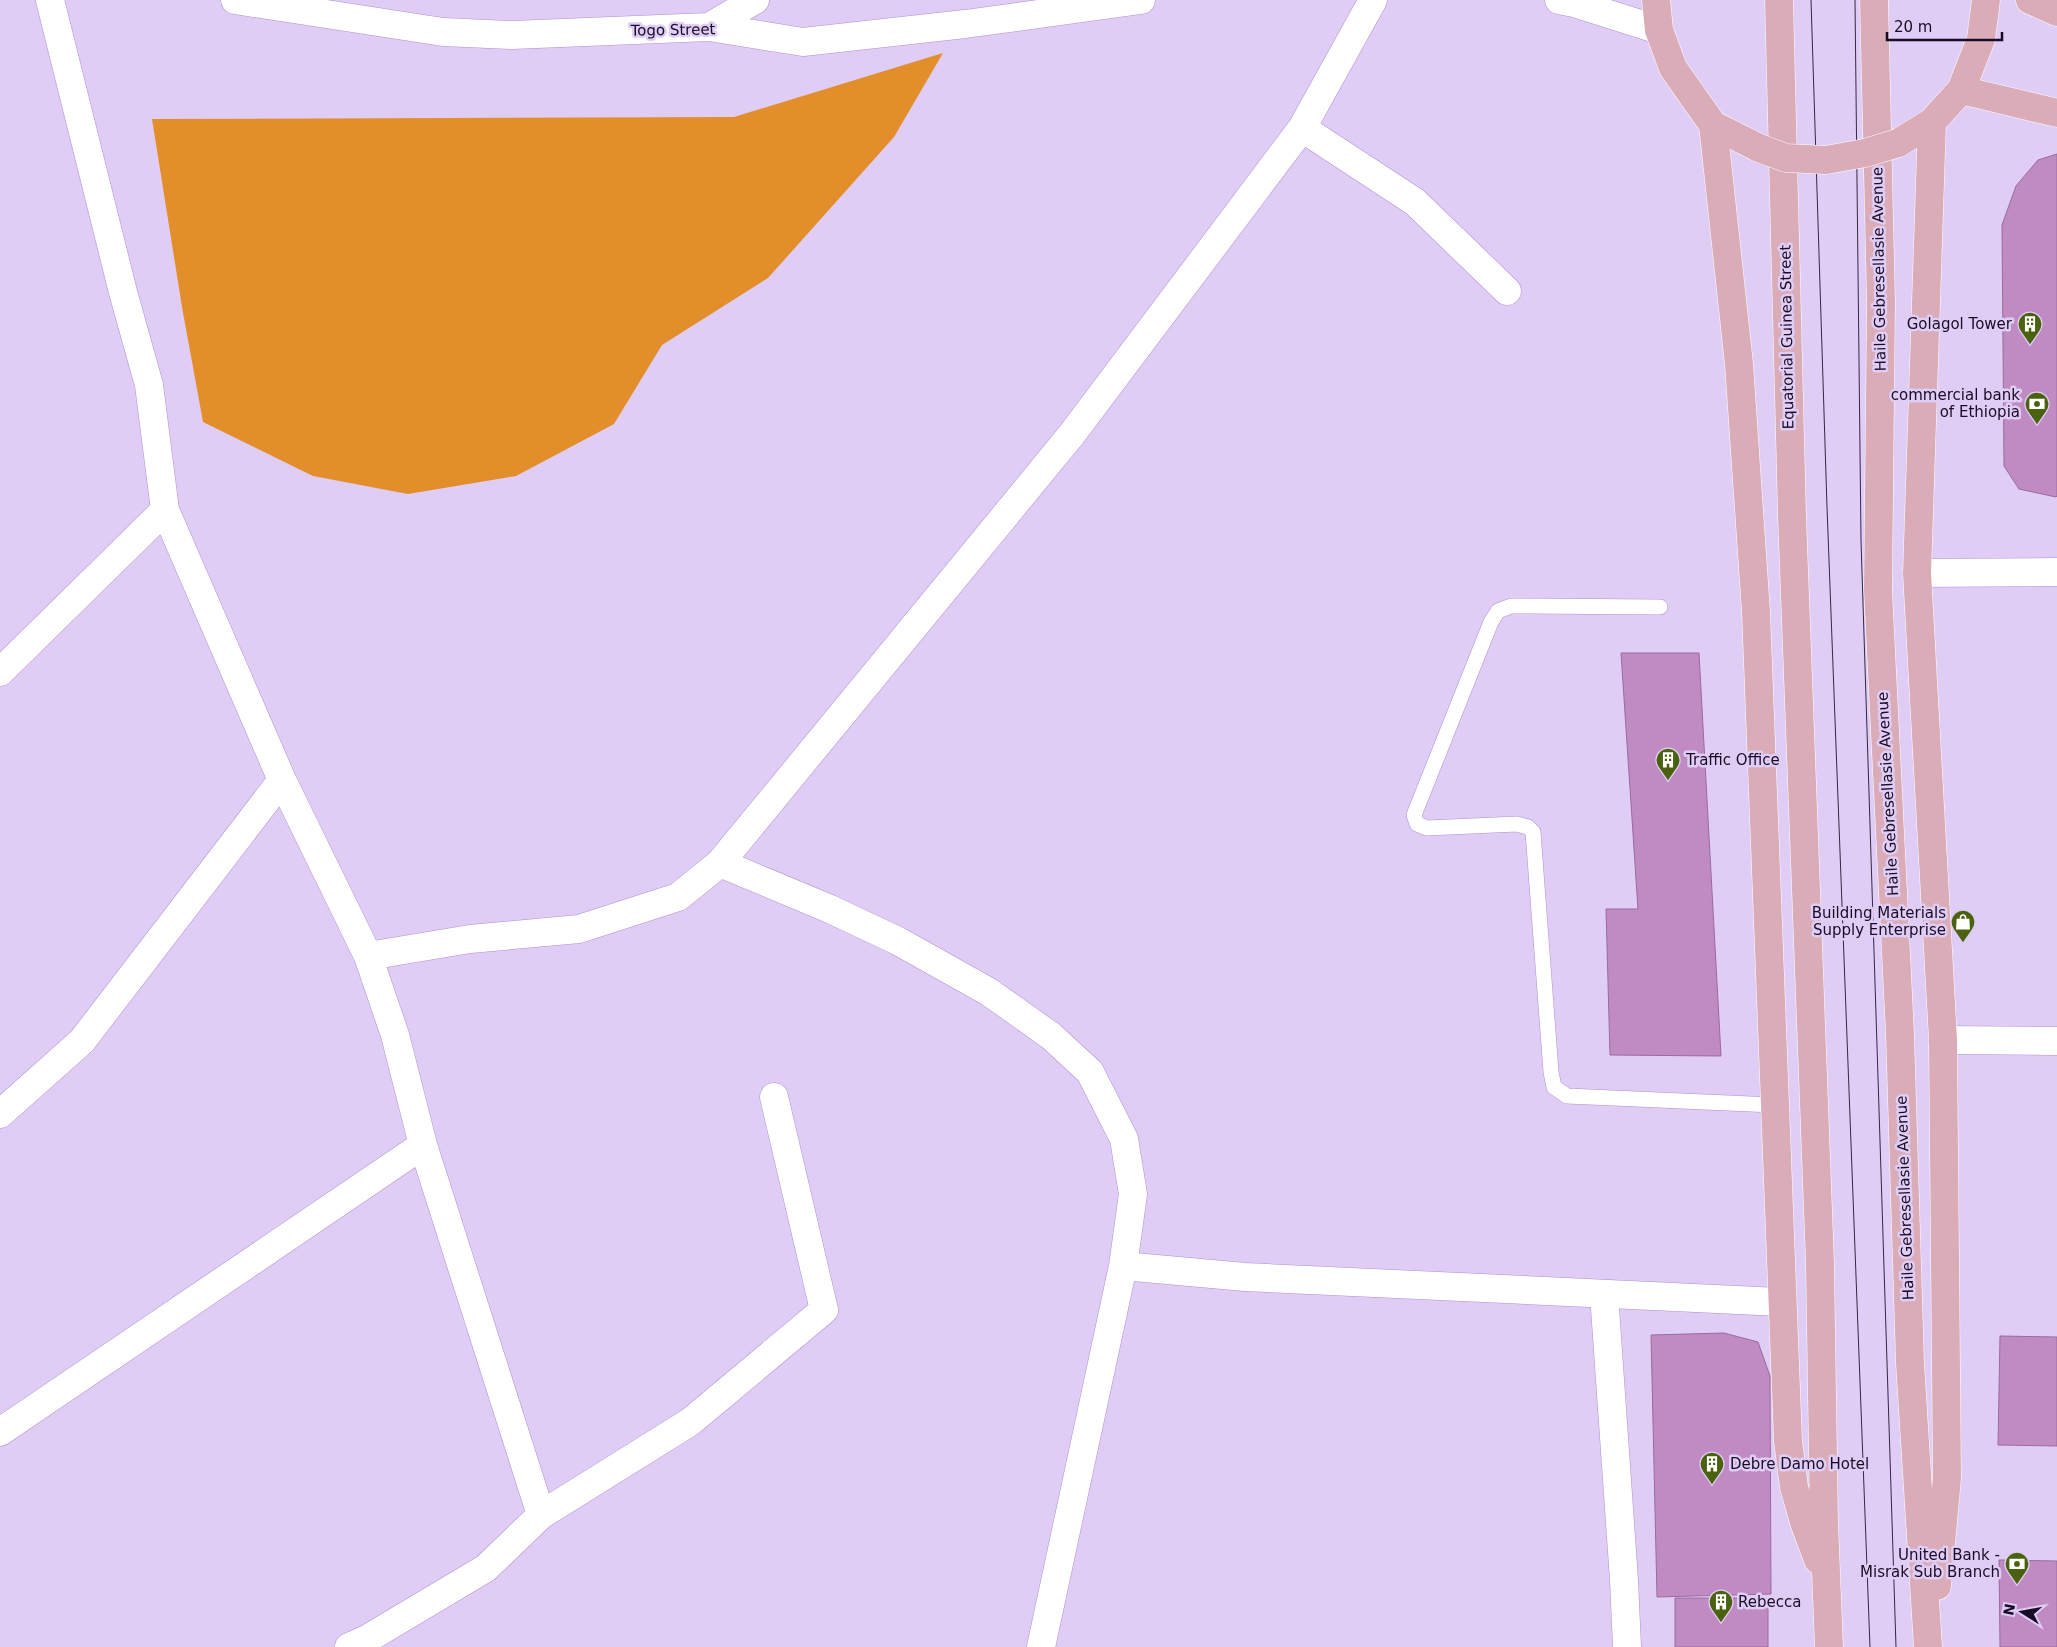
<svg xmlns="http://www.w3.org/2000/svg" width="2057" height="1647" viewBox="0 0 2057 1647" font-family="'DejaVu Sans',sans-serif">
	<rect width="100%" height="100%" fill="#dfcdf6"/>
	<path fill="#e28e2a" d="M943 53 894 137 768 278 662 345 614 424 516 476 408 494 313 476 203 422 182 307 152 119 734 117Z"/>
	<path fill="#c08bc3" stroke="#9c699e" d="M2057 154V496L2056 497 2019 489 2004 466 2002 225 2016 186 2038 160Z
		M1621 653H1699L1721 1056 1610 1055 1606 909H1638Z
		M1724 1333 1758 1342 1770 1376 1771 1594 1657 1597 1651 1335Z
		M2000 1336 2057 1337V1446L1998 1445Z
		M1999 1560 2057 1561V1647H2000Z
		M1675 1598H1768V1647H1675Z"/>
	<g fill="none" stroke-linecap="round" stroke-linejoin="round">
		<defs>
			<path id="service" d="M1660 607 1511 606 1498 611 1491 622 1414 815 1417 824 1427 828 1517 824 1528 827 1533 832 1551 1072 1554 1087 1567 1096 1774 1105"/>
			<path id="minor" d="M50 0 123 292 149 385 165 510 282 780 368 956 395 1035 423 1145 541 1515
				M1302 128 1415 202 1507 291
				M1917 573 2057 572
				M0 672 165 510
				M720 863 830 909 898 941 989 992 1051 1036 1090 1072 1124 1139 1133 1194 1123 1266 1041 1647
				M368 956 470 939 579 929 678 897 720 863 1072 434 1302 128 1373 0
				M1943 1040 2057 1041
				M0 1114 82 1041 282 780
				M1123 1266 1245 1277 1782 1302
				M1604 1294 1624 1580 1627 1647
				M0 1432 423 1145
				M349 1647 367 1639 486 1568 541 1515 690 1422 824 1310 774 1097"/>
			<path id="tertiary" d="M235 0 443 32 512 35 709 27 803 42 965 24 1141 0
				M1559 0 1574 3 1659 30
				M709 27 755 0"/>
			<path id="primary" d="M1656 0 1659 30 1673 68 1713 125 1759 148
				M1779 0 1792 516 1820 1264 1824 1523 1829 1647
				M1874 0 1881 302 1878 590 1900 1034 1910 1363 1928 1647
				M2030 0 2057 12
				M1961 90 2057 113
				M1932 122 1917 573 1943 1040 1947 1478 1937 1586
				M1713 125 1739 364 1756 612 1788 1441 1794 1487 1804 1522 1818 1560
				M1898 143 1932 122 1961 90 1981 39 1986 0"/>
		</defs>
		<use href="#service" stroke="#ae90d1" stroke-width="16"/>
		<use href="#minor" stroke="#ae90d1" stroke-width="29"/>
		<use href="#tertiary" stroke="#ae90d1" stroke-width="29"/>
		<use href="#primary" stroke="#fff" stroke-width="29"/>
		<use href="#service" stroke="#fff" stroke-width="15"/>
		<use href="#minor" stroke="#fff" stroke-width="28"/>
		<use href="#tertiary" stroke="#fff" stroke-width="28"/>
		<use href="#primary" stroke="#daacb7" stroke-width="28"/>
		<path stroke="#342842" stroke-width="1" d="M1811 0 1827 507 1870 1647
			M1855 0 1861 540 1896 1647"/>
		<defs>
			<path id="primary-bridge" d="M1759 148 1786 158 1826 160 1865 153 1898 143"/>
		</defs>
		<use href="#primary-bridge" stroke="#fff" stroke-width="29" stroke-linecap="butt"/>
		<use href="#primary-bridge" stroke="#daacb7" stroke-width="28"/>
	</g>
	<defs>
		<symbol id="building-pin" viewBox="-11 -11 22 30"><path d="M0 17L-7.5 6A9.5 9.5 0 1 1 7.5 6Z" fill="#4a610e" stroke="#dfcdf6"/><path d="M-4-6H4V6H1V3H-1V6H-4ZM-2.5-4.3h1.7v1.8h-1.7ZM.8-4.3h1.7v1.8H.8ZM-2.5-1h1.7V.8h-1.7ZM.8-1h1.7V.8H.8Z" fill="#fff"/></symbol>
		<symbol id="bank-pin" viewBox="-11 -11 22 30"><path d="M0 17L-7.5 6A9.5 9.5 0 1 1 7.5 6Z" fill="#4a610e" stroke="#dfcdf6"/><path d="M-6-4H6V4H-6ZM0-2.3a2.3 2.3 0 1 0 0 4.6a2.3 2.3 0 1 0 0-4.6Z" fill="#fff"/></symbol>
		<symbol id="shop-pin" viewBox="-11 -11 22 30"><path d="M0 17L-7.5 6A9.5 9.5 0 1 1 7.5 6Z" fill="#4a610e" stroke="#dfcdf6"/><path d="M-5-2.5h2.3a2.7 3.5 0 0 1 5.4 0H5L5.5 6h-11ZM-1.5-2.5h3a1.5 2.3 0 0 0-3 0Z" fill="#fff"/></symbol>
	</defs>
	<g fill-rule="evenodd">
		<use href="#building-pin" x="2016" y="310" width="28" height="38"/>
		<use href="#bank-pin" x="2023" y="390" width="28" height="38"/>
		<use href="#building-pin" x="1654" y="746" width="28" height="38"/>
		<use href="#shop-pin" x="1949" y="908" width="28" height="38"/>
		<use href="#building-pin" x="1698" y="1450" width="28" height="38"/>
		<use href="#bank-pin" x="2003" y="1550" width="28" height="38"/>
		<use href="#building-pin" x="1707" y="1588" width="28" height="38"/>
	</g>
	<g text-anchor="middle" stroke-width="5" stroke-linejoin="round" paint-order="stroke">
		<g font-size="15" fill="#180c24" stroke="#dfcdf6">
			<text transform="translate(673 30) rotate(-1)" y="5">Togo Street</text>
			<text transform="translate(1879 269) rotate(-91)" y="5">Haile Gebresellasie Avenue</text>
			<text transform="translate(1787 337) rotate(-91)" y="5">Equatorial Guinea Street</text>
			<text transform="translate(1888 794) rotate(-93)" y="5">Haile Gebresellasie Avenue</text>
			<text transform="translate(1905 1198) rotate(-92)" y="5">Haile Gebresellasie Avenue</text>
		</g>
		<g font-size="15" fill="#180c24" stroke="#dfcdf6" text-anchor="end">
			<text x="2012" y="329">Golagol Tower</text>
			<text x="2020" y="400">commercial bank<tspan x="2020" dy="17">of Ethiopia</tspan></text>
			<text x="1686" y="765" text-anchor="start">Traffic Office</text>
			<text x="1946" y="918">Building Materials<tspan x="1946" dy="17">Supply Enterprise</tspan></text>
			<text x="1730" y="1469" text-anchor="start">Debre Damo Hotel</text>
			<text x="2000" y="1560">United Bank -<tspan x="2000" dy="17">Misrak Sub Branch</tspan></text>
			<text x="1738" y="1607" text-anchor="start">Rebecca</text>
		</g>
	</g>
	<g transform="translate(2022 1612) rotate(281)" stroke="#dfcdf6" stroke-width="4" paint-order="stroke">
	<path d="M0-4L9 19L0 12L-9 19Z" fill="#180c24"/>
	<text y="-8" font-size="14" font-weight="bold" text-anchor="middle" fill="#180c24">N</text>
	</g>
	<path d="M1887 32v8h115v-8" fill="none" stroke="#180c24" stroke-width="2.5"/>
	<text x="1894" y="32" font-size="15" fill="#180c24" stroke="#dfcdf6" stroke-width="4" paint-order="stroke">20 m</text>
</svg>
